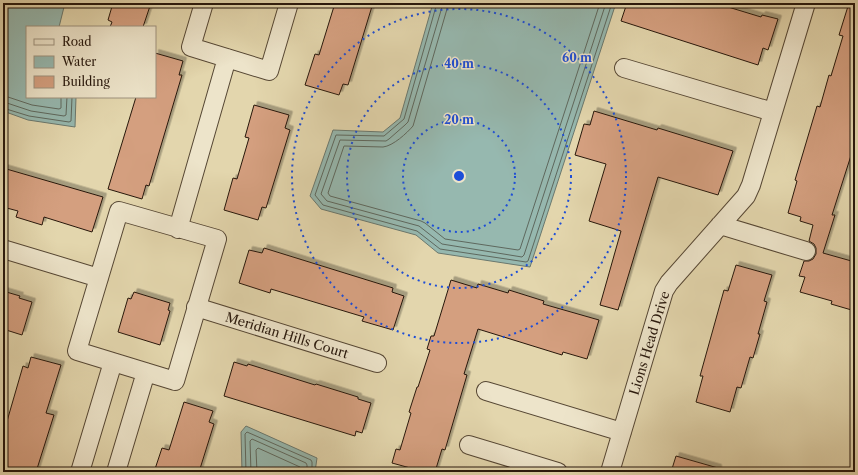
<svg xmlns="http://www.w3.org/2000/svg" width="858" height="475" viewBox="0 0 858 475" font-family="'Libre Caslon Text',serif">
	<defs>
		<filter id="shadow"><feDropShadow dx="3.5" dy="-3.5" stdDeviation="0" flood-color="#0004"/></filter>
	</defs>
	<rect width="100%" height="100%" fill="#e3d6ad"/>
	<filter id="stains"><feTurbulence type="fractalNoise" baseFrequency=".005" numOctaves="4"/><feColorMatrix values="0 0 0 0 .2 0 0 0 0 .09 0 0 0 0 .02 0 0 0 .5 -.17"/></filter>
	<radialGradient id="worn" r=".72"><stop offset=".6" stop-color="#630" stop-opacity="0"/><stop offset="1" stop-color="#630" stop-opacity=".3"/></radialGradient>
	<path fill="#96b8af" stroke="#6a786e" d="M3 3H65L59 27H27V97H76L75 127 28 120 3 111Z
		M433 3H616L530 267 438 253 416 235 321 209 310 196 333 130 383 132 400 118Z
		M246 426 317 458 315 472H242L241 432Z"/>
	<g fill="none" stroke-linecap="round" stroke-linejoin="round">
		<path stroke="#5e685e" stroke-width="1" d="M437 3 404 119 384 136 336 135 315 195 323 205 417 231 440 249 526 262 528 261 612 3
			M442 3V7L408 122 405 125 389 139 386 141 340 140 321 194 327 201 419 226 442 244 522 257 524 255 606 3
			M448 3 447 9 413 126C407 133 393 146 383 147L344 146 328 193 330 196 421 221 425 223 445 239 518 250 520 249 600 3
			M3 97H8L32 105 59 109 61 108V97
			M3 103H7L31 111 64 116 66 115 67 97
			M3 108 29 116 69 122 71 121 72 97
			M246 472 245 434 247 432 311 460 312 462V472
			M251 472 250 441 252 439 306 463 307 465V472
			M257 472 256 450 258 448 300 467 301 468V472"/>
	</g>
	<path fill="#d49f7f" stroke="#27170c" filter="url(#shadow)" d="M113 3H151L143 27H110L112 22 108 20Z
		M335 3H373L348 85 343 84 339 95 305 85 315 54 319 55Z
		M627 3H715L761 17 762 15 778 19 768 50 763 48 758 65 621 21Z
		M849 3H855V143L832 215H835L823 253 855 262V311L831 304 832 301 800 292 805 277 799 276 804 261H809L813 259 816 254V248L814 244 809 241 813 225 800 221 801 217 788 213 797 181 795 180 817 106 820 107 829 75 831 76 843 36 839 35Z
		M155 53 183 61 179 75H182L149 186 146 185 142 199 108 189 136 97H155Z
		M254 105 289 115 285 128 290 130 266 208 262 207 258 220 224 210 233 178 237 179 249 138 245 137Z
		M594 111 657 130 658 128 733 151 718 195 658 177 618 310 600 305 621 231 589 221 606 164 575 155 584 124 590 125Z
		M3 168 103 197 92 232 44 217 42 225 16 217 18 211 3 207Z
		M264 248 393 288 392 292 404 296 393 330 362 321 364 317 271 289 270 293 239 283 249 250 262 253Z
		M736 265 772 275 764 301 767 302 758 334H760L753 358 750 357 741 388 737 387 730 412 696 402 703 376H700L724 290 728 291Z
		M451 280 477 288 478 284 508 293 509 290 544 301 543 304 599 320 587 359 563 352 562 355 478 329 464 374 467 375 445 450 442 449 435 472H425L392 463 396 449 400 450 411 413 409 412 417 387H418L430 350 427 349 431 336H434Z
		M3 291 20 296 19 298 32 302 22 335 3 329Z
		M134 292 170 303 168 310 170 311 160 345 118 332 128 298 131 299Z
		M31 357 61 365 46 413 54 415 36 472H3V435L23 366 28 368Z
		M234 362 247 366 248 364 315 385 316 384 358 397V399L371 403 362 433 356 431 355 436 224 396Z
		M184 402 213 411 209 422 214 424 199 472H154L162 448 169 450Z
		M676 456 718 468V472H671Z"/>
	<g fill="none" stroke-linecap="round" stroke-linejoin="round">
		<defs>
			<path id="minor" d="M204 3 191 47 269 71 289 3
				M624 68 773 112
				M119 211 217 239 175 381 77 351Z
				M720 225 806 251
				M178 229 227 58
				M3 249 99 278
				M196 307 377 363
				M486 391 622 432
				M469 445 558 472
				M80 472 113 362
				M116 472 146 372
				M610 472 664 291 669 283 746 196 751 185 806 3"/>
		</defs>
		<use href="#minor" stroke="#564734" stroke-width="20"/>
		<use href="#minor" stroke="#ede4ca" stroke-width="18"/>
	</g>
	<g fill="none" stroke="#1d4ed8" stroke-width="2" stroke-dasharray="2 4">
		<circle cx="459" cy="176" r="56"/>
		<circle cx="459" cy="176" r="112"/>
		<circle cx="459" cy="176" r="167"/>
	</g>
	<g text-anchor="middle" stroke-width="3" stroke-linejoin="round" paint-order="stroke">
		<g font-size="13" fill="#27170c" stroke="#ede4ca">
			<text transform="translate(287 335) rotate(17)" y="5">Meridian Hills Court</text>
			<text transform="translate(649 343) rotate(-73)" y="5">Lions Head Drive</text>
		</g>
	</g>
	<circle cx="459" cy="176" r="6" fill="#1d4ed8" stroke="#ede4ca" stroke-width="2"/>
	<g font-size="12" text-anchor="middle" font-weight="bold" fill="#1d4ed8" stroke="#ede4ca" stroke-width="3" stroke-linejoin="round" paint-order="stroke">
		<text x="577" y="62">60 m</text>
		<text x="459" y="68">40 m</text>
		<text x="459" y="124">20 m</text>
	</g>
	<rect width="858" height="475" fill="none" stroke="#e3d6ad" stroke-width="16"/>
	<rect x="4" y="4" width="850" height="467" fill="none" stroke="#27170c" stroke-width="2"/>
	<rect x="8" y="8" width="842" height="459" fill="none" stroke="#27170c"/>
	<rect x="26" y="26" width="130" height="72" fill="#ede4ca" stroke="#9e927e"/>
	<rect x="34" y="39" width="20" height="6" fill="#ede4ca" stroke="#9e927e"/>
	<text x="62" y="46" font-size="12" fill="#27170c">Road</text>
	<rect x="34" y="56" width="20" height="12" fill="#96b8af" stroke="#9e927e"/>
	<text x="62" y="66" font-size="12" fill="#27170c">Water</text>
	<rect x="34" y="76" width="20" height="12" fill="#d49f7f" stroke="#9e927e"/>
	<text x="62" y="86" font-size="12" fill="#27170c">Building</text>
	<rect width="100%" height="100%" filter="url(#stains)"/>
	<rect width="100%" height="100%" fill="url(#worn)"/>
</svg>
